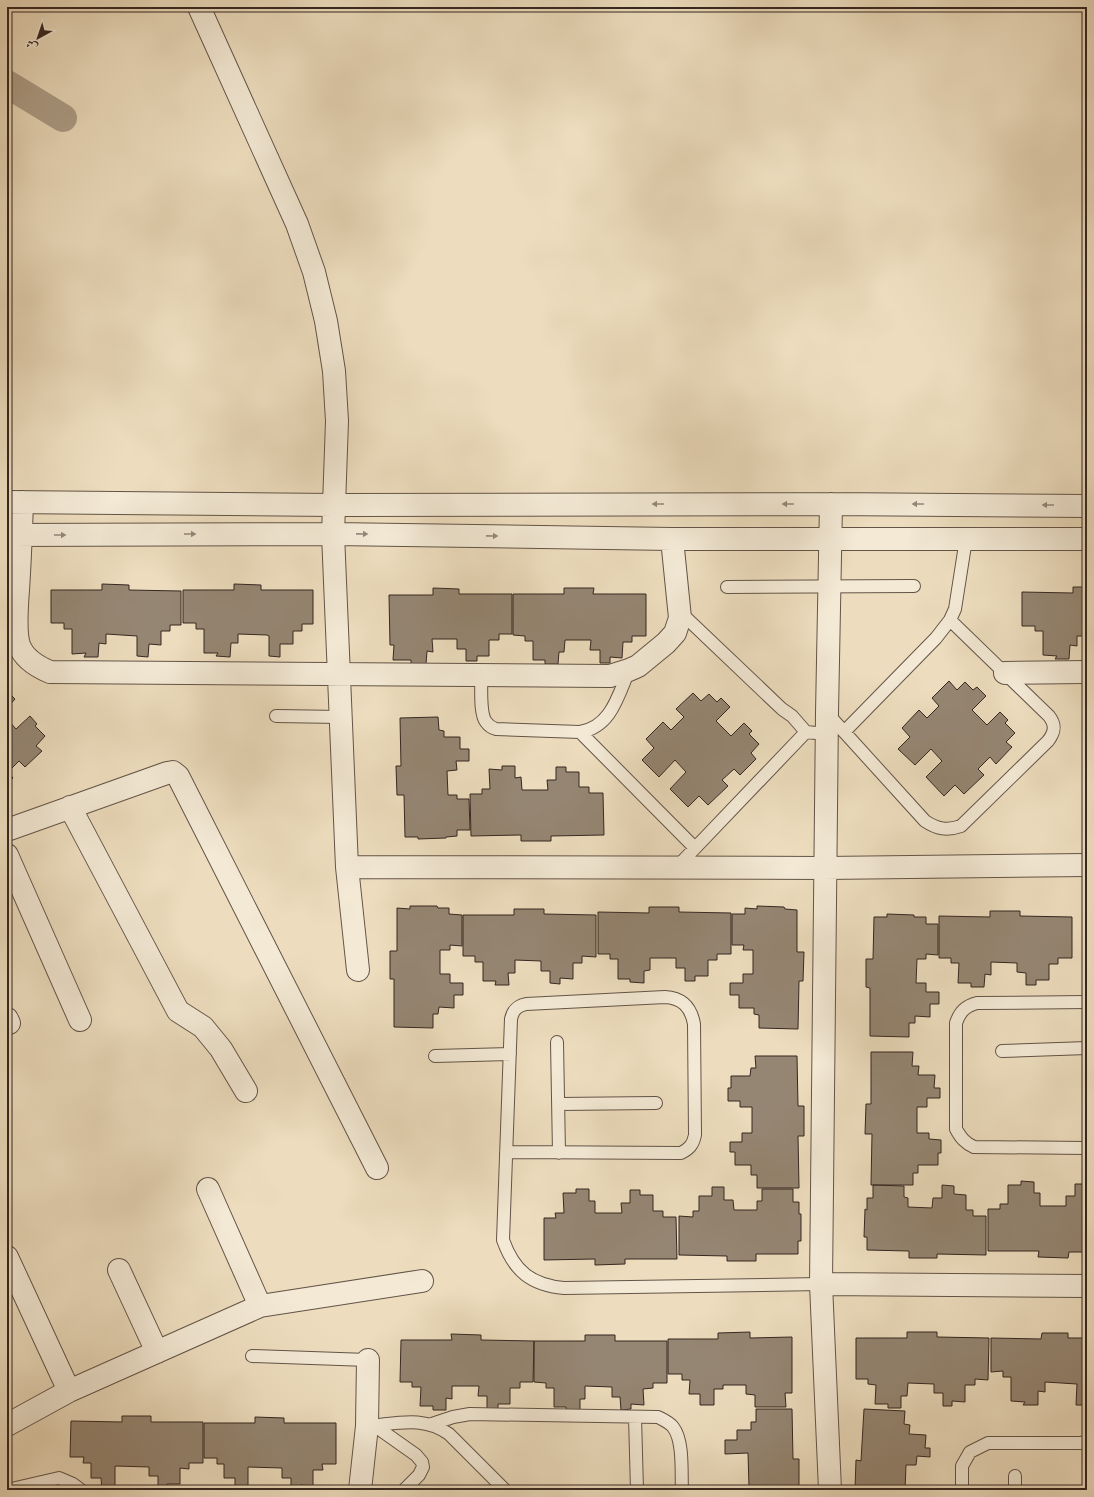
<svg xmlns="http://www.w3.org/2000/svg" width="1094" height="1497" viewBox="0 0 1094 1497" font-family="'Libre Bodoni',Amiri,serif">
	<rect width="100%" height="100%" fill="#edddbe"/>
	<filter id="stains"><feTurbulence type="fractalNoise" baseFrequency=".005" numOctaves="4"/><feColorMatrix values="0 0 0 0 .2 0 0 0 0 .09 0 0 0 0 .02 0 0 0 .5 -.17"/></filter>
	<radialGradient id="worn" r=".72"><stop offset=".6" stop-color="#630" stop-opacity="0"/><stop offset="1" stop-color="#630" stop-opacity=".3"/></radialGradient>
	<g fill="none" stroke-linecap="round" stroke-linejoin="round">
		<path stroke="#ae9f89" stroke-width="28" d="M7 84 63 118"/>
	</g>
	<path fill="#958673" stroke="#352721" d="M102 584 129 585V590L181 591V625H170V631H161V645L149 644 148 657 137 656V636L106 634V644L99 643 98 657H84L86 653 72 654V629H64V623H51V590H102Z
		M234 584 261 585V590H313V624H302V631H293V644H280V657L269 656V636L267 635 238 634V643H231L230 657 216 656 218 653H204V629H196V623H183V590H234Z
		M1073 587H1087V636H1077V646L1070 645 1069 659H1055L1057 656 1043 655V631H1035V626H1022V592L1073 593Z
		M433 588 459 589V594H512V634H499V640H489V656H477V661H466V649H457V639H432L433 652 427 651 426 664H411V660H393L394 645H390L389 595H433Z
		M564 588H594L593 594H646V636H632V642H623L622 658 610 657V663H600V650H590L591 640H565L564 652H559L558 664H545V660H533V641H525V636L513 635V594H564Z
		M949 681 957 690 965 682 973 690 977 687 986 696 972 710 987 725 1000 712 1008 720 1005 723 1015 733 1006 742 1012 747 996 764 990 757 978 769 984 775 964 794 955 785 944 796 926 777 942 761 931 749 915 765 898 749 910 737 902 728 919 710 927 718 939 706 932 698Z
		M7 691 15 699 7 708Z
		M693 693 701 701 709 694 717 702 721 698 730 707 716 721 731 736 744 723 752 731 749 734 759 744 751 753 756 759 740 775 734 769 722 780 728 786 708 805 699 796 688 807 670 789 686 772 675 760 659 777 642 760 654 748 646 739 663 722 671 730 684 717 676 709Z
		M30 716 37 724 35 726 45 736 36 746 42 751 25 767 19 761 8 772 13 778 7 784V719L16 729Z
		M438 717 439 730 444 731V737H460V749H469V761H456L457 770 447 771 448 795H457V799H469L470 830H457V836L446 837V838L418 839V837H405L404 795H397L396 766H401L400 718Z
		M502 766H515V778L521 777 522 790H548L547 780H556V767H566V772H579V787H589V793H603L604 835 551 836V841H521V835L471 836 470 794H482V789H490L489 769 502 770Z
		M410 906H437L438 908H449V914L462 915V946L450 945V950H440V974H450V983H463V995H454V1008L439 1007 438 1014H433V1028L394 1027V979H390V951H397V908L410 909Z
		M757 906 784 907 785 909 797 910V952H804L803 981H799L798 1029 759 1028V1015L754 1014V1008H739V995H730V983H743V974H753V950H743L744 945H732V914H745V908L757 909Z
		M649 907H679V912L731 913V954H717V960H708V976H695V981H685V968H676V958H650V970L644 971V983L630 982V979H618V959H610V954H598V912L649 913Z
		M514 909H544V914L596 915V957L582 956V963H573V979L560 978V984L550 983V971H541V961L515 960V973H508L509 985H495L496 981H483V962H475V956H463V915H514Z
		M990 911H1020V916L1072 917V958H1058V964H1049V980H1036V985H1026V973L1017 972V963L991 962V975L985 974 984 987H971V983H958L959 963H951V958H939V916L990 917Z
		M887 914 914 915V917H926V924H938V955L926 954V959H917L916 983H926V992H939V1004H930V1017L915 1016V1023H909V1037L870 1036V988L866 987V959H873L874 917H887Z
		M871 1052H913L912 1066H919L918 1075H935L934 1088H940V1098H927V1107H917V1133H929V1139L941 1140V1153H938V1165H918V1173H913V1185H871L872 1134H865L866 1104H871Z
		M755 1056H797L798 1106H804V1136H798L799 1188H757V1175H751V1165H735V1152H730V1142H742V1133H752V1107H740V1101H728V1088H731V1076H750L751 1068H756Z
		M1021 1181 1034 1182V1193H1040V1206H1066V1196H1075V1184H1085V1189H1087V1252H1069L1068 1258 1038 1257 1039 1251H988V1209H1000V1204H1008V1185H1021Z
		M873 1185 904 1186V1197L908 1198V1207L932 1208 933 1198H942V1185L954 1186V1194L966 1195V1210H973V1216H986V1255L937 1254V1258H909V1251L867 1250V1237H864L865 1209 867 1210V1198H873Z
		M712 1187H724V1200H733L734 1210H757V1201H762V1189H793V1202H799V1214H801V1241H798V1254H756V1261H727V1256L679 1255V1216L693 1217V1211H699V1196H712Z
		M576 1189H589V1201H595V1213H622L621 1203H630V1190H640V1195H653V1211H663V1217H676L677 1259H625V1264L595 1265V1259L544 1260V1218H556L555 1213H564L563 1193H576Z
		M750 1332V1338L792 1337V1393H785L786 1407H755V1395L746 1394V1385H723V1389H714V1405H700V1394H689L690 1380H682V1374H668V1339H718V1333Z
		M907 1332H937V1337L989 1338 988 1380 975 1379V1385H965V1402L952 1401V1406H943V1393H934V1384L908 1383 907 1396H901V1408H888V1404H875L876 1385 868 1384V1379H856V1338H907Z
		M1042 1333H1068V1338H1087V1405H1076L1077 1384 1045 1382V1392L1038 1391V1405H1023L1025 1402 1011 1401V1377H1003V1371L991 1372V1338L1041 1339Z
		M451 1334 481 1335V1340L534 1341 533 1382H520V1388H510V1404H498V1409H487V1396H478L479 1386H452V1399L446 1398V1410H433V1406H420L421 1387H412V1382H400L401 1340H452Z
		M585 1335H615V1341H667V1383H653V1388L643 1389 644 1405 631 1404V1409L621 1410 620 1397H612V1387L585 1386V1399H580V1411H566V1407H554V1388H546V1383L534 1382V1341H585Z
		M756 1409H792L793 1459H799V1488H794V1490H739V1487H749L748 1453 725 1454V1440H737V1430H751V1422H756Z
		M864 1409 905 1411 904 1424 910 1425 909 1434 926 1435 925 1448H930V1457L917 1456 916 1465H906L905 1490 855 1489 856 1460 861 1461Z
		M122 1416H151V1422H203V1463H189V1469L180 1468V1484H167V1490H158V1476H149V1467L115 1466V1490H102L101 1478H91V1463H83L84 1457H70L71 1421 122 1422Z
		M255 1417 284 1418V1423H336V1464H322L323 1470H313V1486L300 1485V1490H291V1478H282V1468L248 1467V1490H235V1478H224V1464H217V1458H204V1423H255Z"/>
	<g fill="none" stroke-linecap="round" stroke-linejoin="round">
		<defs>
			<path id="lane" d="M727 587 914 586
				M679 611 782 709 792 716 806 732 827 734
				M481 675C482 686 479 713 486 722 489 726 492 728 496 729L580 732C611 727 618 696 629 670
				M827 713 925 821C937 829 947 831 961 826L1048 741C1055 732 1056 725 1049 716L950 620
				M276 716 340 717
				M580 732 695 848
				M844 732 936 638 950 620 955 609 966 539
				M676 868 806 732
				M1087 1002 977 1003C966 1006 960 1011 956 1023V1129C961 1138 965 1143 974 1147L1087 1148
				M557 1042 559 1153
				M1002 1051 1087 1048
				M435 1056 510 1054
				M559 1104 656 1103
				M506 1152 681 1153C689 1149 693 1145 695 1135L694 1024C691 1007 682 998 665 997L526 1004C517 1006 513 1010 511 1019L503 1240C514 1271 531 1285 564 1288L821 1284
				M252 1356 368 1360
				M635 1417 637 1490
				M432 1424 453 1417 470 1414 658 1417C664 1420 669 1422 673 1427 684 1441 681 1473 682 1490
				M367 1426C396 1424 423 1415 449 1434L505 1490
				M375 1426 416 1455 422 1462 423 1467 419 1475 404 1490
				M7 1490 59 1478 73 1484 81 1490
				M962 1490V1466L970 1452 988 1443H1080L1087 1442
				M1015 1490V1476"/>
			<path id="street" d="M199 7 297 224 314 272 326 321 334 371 337 421 333 534 347 867 358 970
				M7 502 334 505 831 504 1087 506
				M22 502C21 531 20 561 18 590 17 603 15 633 19 645 24 659 38 667 50 672L610 676 629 670 638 666 666 643 675 633 680 618 672 539
				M7 535 333 534 672 539H1087
				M1005 673 1087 672
				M70 807 178 1011 203 1027 221 1049 246 1091
				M7 830 167 773 173 772 178 776 377 1168
				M7 855 80 1020
				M347 867 825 868 1087 865
				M7 1019 9 1023
				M208 1189 260 1306
				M7 1257 69 1391
				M119 1270 157 1352
				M821 1284 1087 1286
				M7 1425 69 1391 260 1306 422 1281
				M360 1490 367 1426 368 1360
				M830 1490 821 1284 827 713 831 504"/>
		</defs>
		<use href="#lane" stroke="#635448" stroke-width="14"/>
		<use href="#street" stroke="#635448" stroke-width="24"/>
		<use href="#lane" stroke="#f3e9d5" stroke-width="12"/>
		<use href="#street" stroke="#f3e9d5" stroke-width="22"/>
	</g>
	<defs><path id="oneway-solid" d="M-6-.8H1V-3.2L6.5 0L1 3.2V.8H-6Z"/></defs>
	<g fill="#94887b">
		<use href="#oneway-solid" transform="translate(658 504) rotate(180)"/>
		<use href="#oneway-solid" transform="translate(788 504) rotate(180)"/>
		<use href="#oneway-solid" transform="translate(918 504) rotate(-180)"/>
		<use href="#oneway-solid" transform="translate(1048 505) rotate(-180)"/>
		<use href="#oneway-solid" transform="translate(190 534)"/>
		<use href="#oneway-solid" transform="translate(362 534) rotate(1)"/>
		<use href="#oneway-solid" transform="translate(60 535)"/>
		<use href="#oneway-solid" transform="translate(492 536) rotate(1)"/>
	</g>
	<rect width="1094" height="1497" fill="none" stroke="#edddbe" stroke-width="24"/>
	<rect x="8" y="8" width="1078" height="1481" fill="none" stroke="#352721" stroke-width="2"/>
	<rect x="12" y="12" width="1070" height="1473" fill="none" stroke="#352721"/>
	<g transform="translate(38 38) rotate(220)" stroke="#f3e9d5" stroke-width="3" paint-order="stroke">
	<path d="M0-3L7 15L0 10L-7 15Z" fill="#352721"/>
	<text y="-6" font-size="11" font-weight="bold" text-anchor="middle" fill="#352721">ش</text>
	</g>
	<rect width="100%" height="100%" filter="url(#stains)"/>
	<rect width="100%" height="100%" fill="url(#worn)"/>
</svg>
